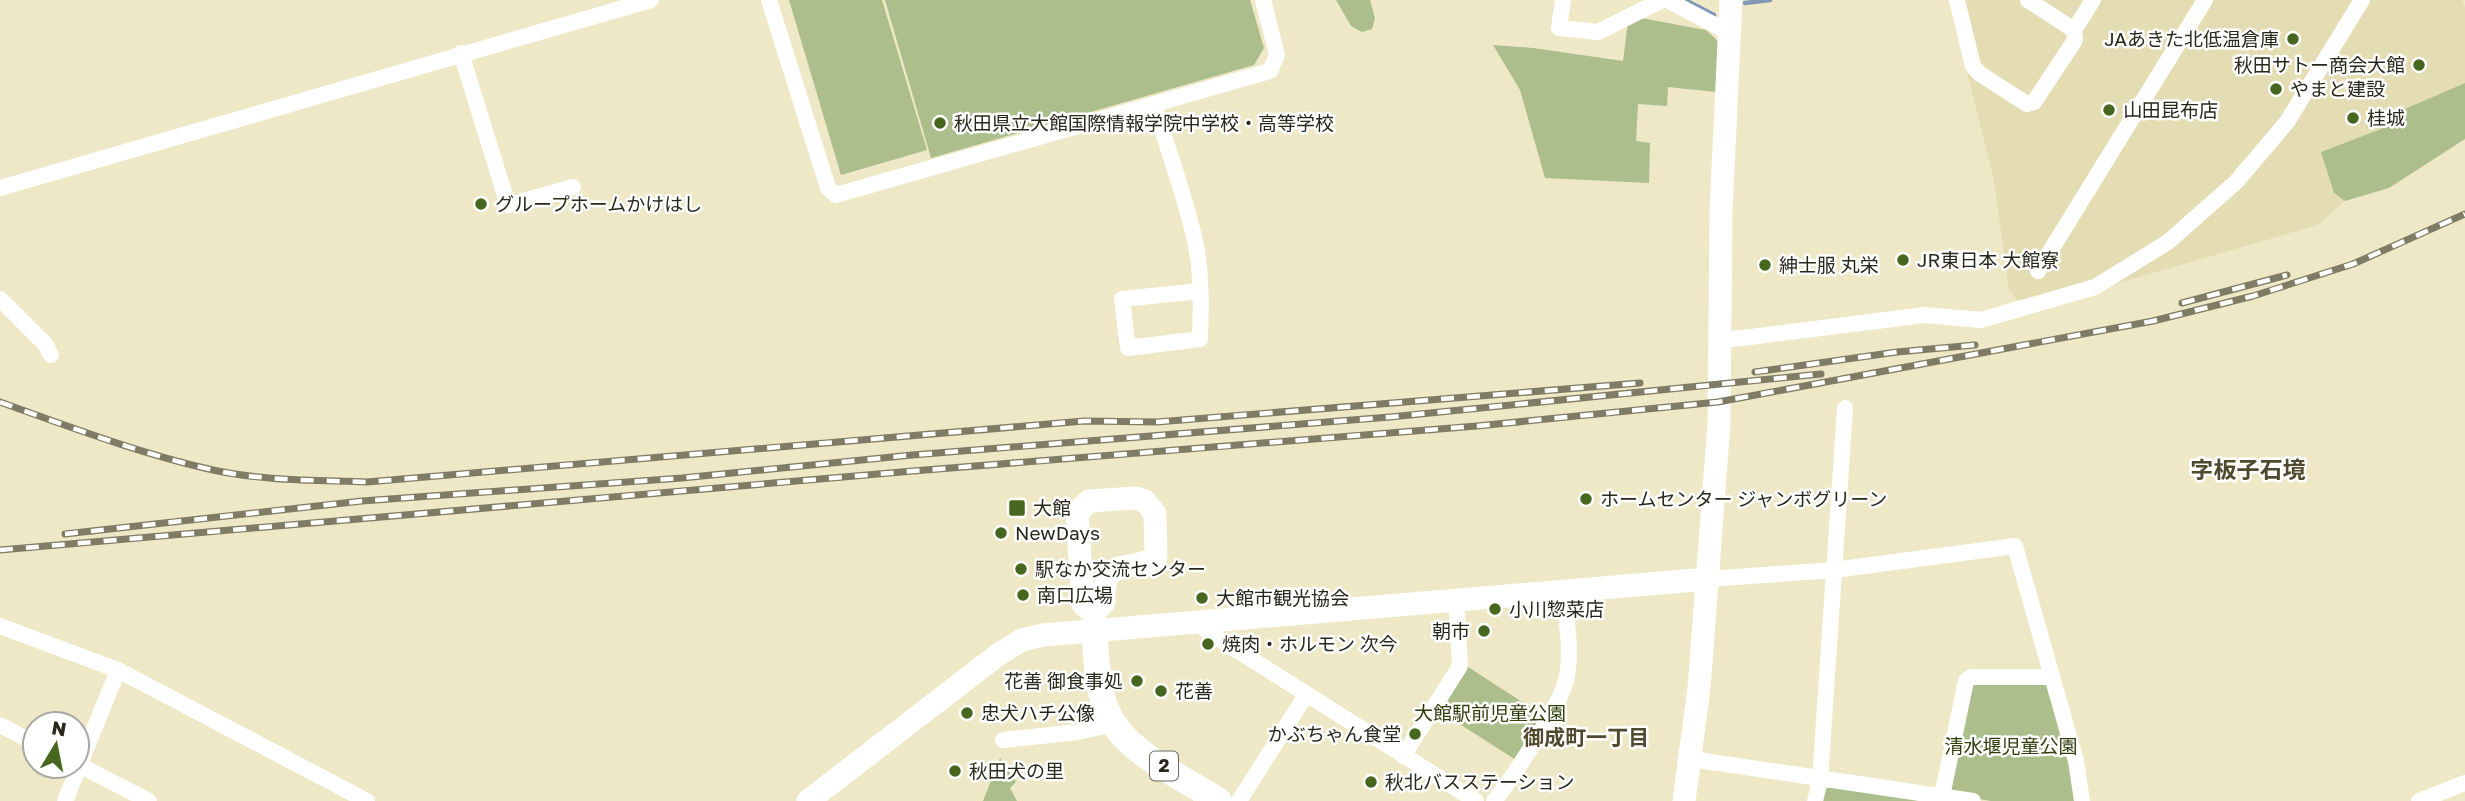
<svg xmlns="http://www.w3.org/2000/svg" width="2465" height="801" viewBox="0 0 2465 801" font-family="'Golos Text','Noto Sans JP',sans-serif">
	<rect width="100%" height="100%" fill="#eee8c6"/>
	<path fill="#e4ddb4" d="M1949 0H2462L2465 7V83L2386 117 2390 126 2321 152 2334 193 2345 201 2318 225 2026 310 2009 290 1994 181Z"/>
	<path fill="#abbe8b" d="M789 0H882L927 150 841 175Z
		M885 0H1250L1264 48 1254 65 931 158Z
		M1336 0H1370L1375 18 1372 29 1362 32 1351 26Z
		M1641 18 1706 30 1718 41 1716 92 1668 87 1667 106 1638 104 1636 141 1650 143 1649 183 1545 178 1520 90 1493 45 1533 48 1623 61 1628 22Z
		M2465 83V139L2389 188 2345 201 2334 193 2321 152 2389 126 2386 117Z
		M1465 665 1544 716 1516 760 1436 709Z
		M1967 684H2050L2070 754 2075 801H1991L1947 794Z
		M1000 758 1016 782 1010 788 1017 801H983Z
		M1829 786 1924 801H1821L1822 793Z"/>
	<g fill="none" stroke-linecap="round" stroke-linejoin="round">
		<path stroke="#8098b5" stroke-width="4.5" d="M1685 0 1714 15
			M1745 3 1770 0"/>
		<path stroke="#fff" stroke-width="16" d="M769 0 828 188 836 195 1270 71 1277 55 1263 0
			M1563 0 1559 28 1598 32 1662 0
			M1667 0 1730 33
			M1957 0 1973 66 1980 74 2027 104 2034 102 2075 40 2074 30 2093 0
			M2028 0 2074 30
			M461 53 508 205 573 187
			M1154 105C1168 150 1185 195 1195 241 1202 273 1201 306 1200 339L1128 348 1122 299 1200 291
			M0 188 651 0
			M2038 271 2205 0
			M0 299 45 344 51 355
			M1718 341 1925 315 1981 320 2095 287 2168 242 2236 182 2287 122 2362 0
			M1708 579 1834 570 2015 546 2076 761 2082 801
			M1196 622 1213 635 1476 801
			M0 626 118 670 367 801
			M0 725 35 743
			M1003 740 1078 732 1114 724
			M1403 756 1460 666 1456 600
			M1691 759 1973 801
			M77 764 149 801
			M65 801 118 670
			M1239 801 1306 695
			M1494 801C1513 777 1562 704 1567 676 1572 648 1566 618 1563 590
			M1815 801 1820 780 1845 408
			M1941 801 1966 681 1971 677H2051
			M2419 801 2465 783"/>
		<path stroke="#fff" stroke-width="23" d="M1093 613 1104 602C1102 554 1131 574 1156 557L1155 514 1145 501 1136 498 1089 501 1077 513 1083 604 1093 613 1094 631
			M808 801 999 654 1022 640 1043 635 1708 579
			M1684 801 1699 688 1719 423 1721 211 1731 0"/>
		<path stroke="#fff" stroke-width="26" d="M1094 631C1097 657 1096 686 1107 711 1124 753 1183 777 1219 801"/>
		<defs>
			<path id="rail" d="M2182 303 2287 275
				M1755 372 1897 352 1975 345
				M0 402C70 427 141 454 213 470 264 481 316 480 367 482L1084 421 1157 422 1640 383
				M65 534 362 501 682 478 912 455 1390 417 1821 374
				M0 550 913 471 1477 426 1718 402 2153 321 2253 296 2353 264 2465 214"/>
		</defs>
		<use href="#rail" stroke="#7f7b65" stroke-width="7"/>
		<use href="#rail" stroke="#fff" stroke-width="4.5" stroke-dasharray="13" stroke-linecap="butt"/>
	</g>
	<g fill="#46671d" stroke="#fff" stroke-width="2.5">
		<circle cx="2293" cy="39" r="7"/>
		<circle cx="2419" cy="65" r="7"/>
		<circle cx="2276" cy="89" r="7"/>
		<circle cx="2109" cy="110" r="7"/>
		<circle cx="2353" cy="118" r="7"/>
		<circle cx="940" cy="123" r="7"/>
		<circle cx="481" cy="204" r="7"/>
		<circle cx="1903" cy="260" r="7"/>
		<circle cx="1765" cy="265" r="7"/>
		<circle cx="1586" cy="499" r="7"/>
		<rect x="1008" y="499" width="18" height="18" rx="3.5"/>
		<circle cx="1001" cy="533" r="7"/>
		<circle cx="1021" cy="569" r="7"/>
		<circle cx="1023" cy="595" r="7"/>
		<circle cx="1202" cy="598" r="7"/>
		<circle cx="1495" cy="609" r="7"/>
		<circle cx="1484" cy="631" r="7"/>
		<circle cx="1208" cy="644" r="7"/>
		<circle cx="1137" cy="681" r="7"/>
		<circle cx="1161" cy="691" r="7"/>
		<circle cx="967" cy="713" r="7"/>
		<circle cx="1415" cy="734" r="7"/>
		<circle cx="955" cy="771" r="7"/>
		<circle cx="1371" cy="782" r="7"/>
	</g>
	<g text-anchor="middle" stroke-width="5" stroke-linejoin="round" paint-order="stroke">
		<rect fill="#fff" stroke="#69685f" stroke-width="2" x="1150" y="751.5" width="28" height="29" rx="5"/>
		<g font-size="18" font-weight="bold" fill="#29271a">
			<text x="1164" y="772">2</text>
		</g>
		<g font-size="19" fill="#29271a" stroke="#fff" text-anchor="start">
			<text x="2279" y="46" text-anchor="end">JAあきた北低温倉庫</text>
			<text x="2405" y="72" text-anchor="end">秋田サトー商会大館</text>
			<text x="2290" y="96">やまと建設</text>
			<text x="2123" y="117">山田昆布店</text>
			<text x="2367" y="125">桂城</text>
			<text x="954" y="130">秋田県立大館国際情報学院中学校・高等学校</text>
			<text x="495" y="211">グループホームかけはし</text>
			<text x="1917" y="267">JR東日本 大館寮</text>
			<text x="1779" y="272">紳士服 丸栄</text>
			<text x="1600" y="506">ホームセンター ジャンボグリーン</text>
			<text x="1033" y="515">大館</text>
			<text x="1015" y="540">NewDays</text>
			<text x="1035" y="576">駅なか交流センター</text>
			<text x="1037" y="602">南口広場</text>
			<text x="1216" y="605">大館市観光協会</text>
			<text x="1509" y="616">小川惣菜店</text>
			<text x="1470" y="638" text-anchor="end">朝市</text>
			<text x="1222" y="651">焼肉・ホルモン 次今</text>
			<text x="1123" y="688" text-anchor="end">花善 御食事処</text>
			<text x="1175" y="698">花善</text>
			<text x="981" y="720">忠犬ハチ公像</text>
			<text x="1401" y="741" text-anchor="end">かぶちゃん食堂</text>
			<text x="969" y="778">秋田犬の里</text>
			<text x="1385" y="789">秋北バスステーション</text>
		</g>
		<g font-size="19" fill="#2f3d09" stroke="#fff">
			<text x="1490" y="720">大館駅前児童公園</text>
			<text x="2011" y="753">清水堰児童公園</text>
		</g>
		<g font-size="21" font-weight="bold" fill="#4f4a2d" stroke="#fff">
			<text x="1586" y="745">御成町一丁目</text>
		</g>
		<g font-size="23" font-weight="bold" fill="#4f4a2d" stroke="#fff">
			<text x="2248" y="478">字板子石境</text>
		</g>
	</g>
	<g transform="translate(56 745) rotate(10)"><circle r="33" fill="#ffffff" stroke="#a9a9a3" stroke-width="2"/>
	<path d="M0-5L12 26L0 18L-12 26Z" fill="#46671d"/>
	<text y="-10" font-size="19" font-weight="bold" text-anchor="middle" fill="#29271a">N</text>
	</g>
</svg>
